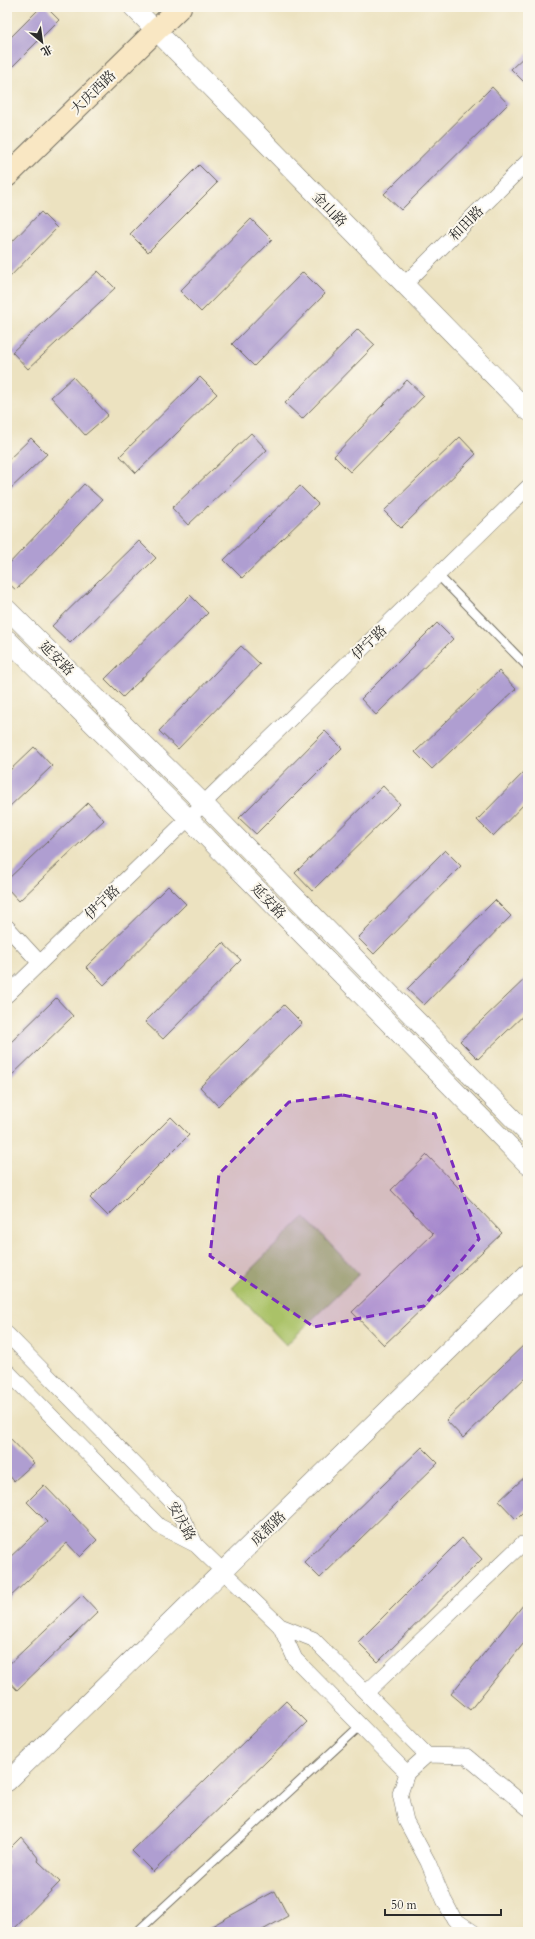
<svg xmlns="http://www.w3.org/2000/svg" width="535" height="1939" viewBox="0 0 535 1939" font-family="Cardo,'Noto Serif SC',serif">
	<rect width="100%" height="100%" fill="#fbf7ec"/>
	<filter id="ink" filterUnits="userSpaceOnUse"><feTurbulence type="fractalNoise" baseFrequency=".025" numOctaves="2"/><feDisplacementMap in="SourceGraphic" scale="8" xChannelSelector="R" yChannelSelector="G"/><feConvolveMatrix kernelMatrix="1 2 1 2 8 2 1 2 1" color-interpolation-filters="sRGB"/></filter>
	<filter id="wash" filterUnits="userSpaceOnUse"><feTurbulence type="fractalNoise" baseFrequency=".012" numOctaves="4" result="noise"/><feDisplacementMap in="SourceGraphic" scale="16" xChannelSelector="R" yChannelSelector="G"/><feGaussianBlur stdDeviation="0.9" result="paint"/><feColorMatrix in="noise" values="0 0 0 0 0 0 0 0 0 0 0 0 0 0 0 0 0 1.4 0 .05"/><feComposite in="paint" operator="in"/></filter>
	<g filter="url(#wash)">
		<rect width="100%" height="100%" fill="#ece2c0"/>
		<path fill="#aac267" stroke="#6a7649" d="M304 1217 359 1274 286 1345 232 1288Z"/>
		<g id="blocks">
			<path fill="#af9ed1" d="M41 7H46L59 20 7 72V41Z
				M528 53V86L511 69Z
				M492 87 508 104 401 210 384 194Z
				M199 165 217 183 148 252 130 234Z
				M41 212 57 228 7 280V247Z
				M251 219 272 240 201 312 180 291Z
				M98 271 115 288 28 369 12 352Z
				M303 272 325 294 254 366 232 344Z
				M358 329 375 345 302 419 285 403Z
				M73 377 108 415 85 435 51 397Z
				M200 377 217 394 136 473 120 456Z
				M407 380 424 396 350 472 334 456Z
				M251 433 267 450 188 525 172 508Z
				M460 437 476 454 401 528 384 511Z
				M31 438 47 454 7 492V461Z
				M84 484 102 500 16 590 7 582V566Z
				M300 486 318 504 242 578 224 560Z
				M139 541 156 558 70 643 52 626Z
				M190 595 208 613 123 697 105 679Z
				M437 623 453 639 376 715 361 699Z
				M241 646 260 664 178 749 159 731Z
				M499 671 516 689 432 769 415 752Z
				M325 731 342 748 256 834 239 818Z
				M34 747 52 766 7 809V773Z
				M528 768V800L493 836 477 820Z
				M383 786 400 804 312 891 295 873Z
				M88 803 104 820 19 901 7 888V880Z
				M445 850 461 866 374 954 358 938Z
				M168 886 186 904 104 985 86 967Z
				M495 900 511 916 424 1005 407 989Z
				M223 943 241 960 163 1039 145 1022Z
				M528 976V1011L478 1059 460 1041Z
				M56 998 73 1016 7 1080V1046Z
				M284 1005 302 1023 218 1106 200 1087Z
				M171 1117 189 1135 108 1216 90 1198Z
				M427 1155 502 1233 384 1345 352 1312 433 1234 391 1190Z
				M528 1341V1375L463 1438 446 1420Z
				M7 1435 34 1463 14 1481 7 1473Z
				M422 1447 438 1463 320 1578 304 1562Z
				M528 1474V1507L516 1519 499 1501Z
				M44 1485 97 1540 80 1557 67 1543 7 1600V1560L47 1522 27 1502Z
				M462 1538 482 1559 378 1662 358 1642Z
				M82 1595 98 1612 17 1690 7 1679V1666Z
				M528 1599V1638L470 1710 451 1694Z
				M286 1701 307 1722 153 1872 132 1851Z
				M21 1837 39 1859 38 1861 60 1882 11 1932H7V1851Z
				M275 1891 288 1916 259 1932H201Z"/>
		</g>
	</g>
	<g filter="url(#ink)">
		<use href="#blocks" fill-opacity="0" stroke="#6f6b5f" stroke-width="1"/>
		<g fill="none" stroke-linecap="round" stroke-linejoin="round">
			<defs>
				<path id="service" d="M438 575 528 667
					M137 1932 360 1726"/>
				<path id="minor" d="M404 285 528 161
					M210 797 528 487
					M7 927 40 963
					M7 995 197 810
					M7 1334 176 1506 196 1545
					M7 1371 159 1526 196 1545 280 1626 313 1639 427 1755 466 1756 528 1808
					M280 1626 295 1659 407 1773
					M366 1693 522 1544 528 1546
					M427 1755 407 1773 400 1794 406 1821 428 1862 444 1900 454 1919 473 1932"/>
				<path id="tertiary" d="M133 7 528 411
					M7 609 203 803 528 1134
					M7 639 188 818 528 1165
					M7 1782 528 1273"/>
				<path id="secondary" d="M7 176 180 7"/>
			</defs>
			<use href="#service" stroke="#6f6b5f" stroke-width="10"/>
			<use href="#minor" stroke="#6f6b5f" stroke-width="16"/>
			<use href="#tertiary" stroke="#6f6b5f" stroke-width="20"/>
			<use href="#secondary" stroke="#6f6b5f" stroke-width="24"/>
			<use href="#service" stroke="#fff" stroke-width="8"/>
			<use href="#minor" stroke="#fff" stroke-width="15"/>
			<use href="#tertiary" stroke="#fff" stroke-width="19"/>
			<use href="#secondary" stroke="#f9e7c3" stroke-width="22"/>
		</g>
	</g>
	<path fill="#7b2cbf" fill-opacity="0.2" stroke="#7b2cbf" stroke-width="3" stroke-dasharray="8 5" stroke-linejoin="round" d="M343 1095 435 1114 479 1239 424 1306 314 1327 210 1256 219 1174 289 1102Z"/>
	<g text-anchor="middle" stroke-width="4" stroke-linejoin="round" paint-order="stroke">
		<g font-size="14" fill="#2b2b2b" stroke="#fbf7ec">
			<text transform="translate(93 92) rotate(-44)" y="5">大庆西路</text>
			<text transform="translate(330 209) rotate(46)" y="5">金山路</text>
			<text transform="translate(466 223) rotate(-45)" y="5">和田路</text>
			<text transform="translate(369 642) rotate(-44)" y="5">伊宁路</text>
			<text transform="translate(57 658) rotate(45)" y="5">延安路</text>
			<text transform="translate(269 901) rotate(46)" y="5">延安路</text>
			<text transform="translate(102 902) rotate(-44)" y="5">伊宁路</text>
			<text transform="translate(182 1521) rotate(61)" y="5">安庆路</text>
			<text transform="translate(268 1528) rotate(-44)" y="5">成都路</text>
		</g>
	</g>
	<rect width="535" height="1939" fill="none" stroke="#fbf7ec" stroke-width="24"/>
	<g transform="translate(42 42) rotate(151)" stroke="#fbf7ec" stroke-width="3" paint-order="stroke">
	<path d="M0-3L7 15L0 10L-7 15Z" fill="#2b2b2b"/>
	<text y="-6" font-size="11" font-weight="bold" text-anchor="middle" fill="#2b2b2b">北</text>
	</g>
	<path d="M385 1909v6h116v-6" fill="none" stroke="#2b2b2b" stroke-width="2"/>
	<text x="391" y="1909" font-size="12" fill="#2b2b2b" stroke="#fbf7ec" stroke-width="3" paint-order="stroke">50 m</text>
</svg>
